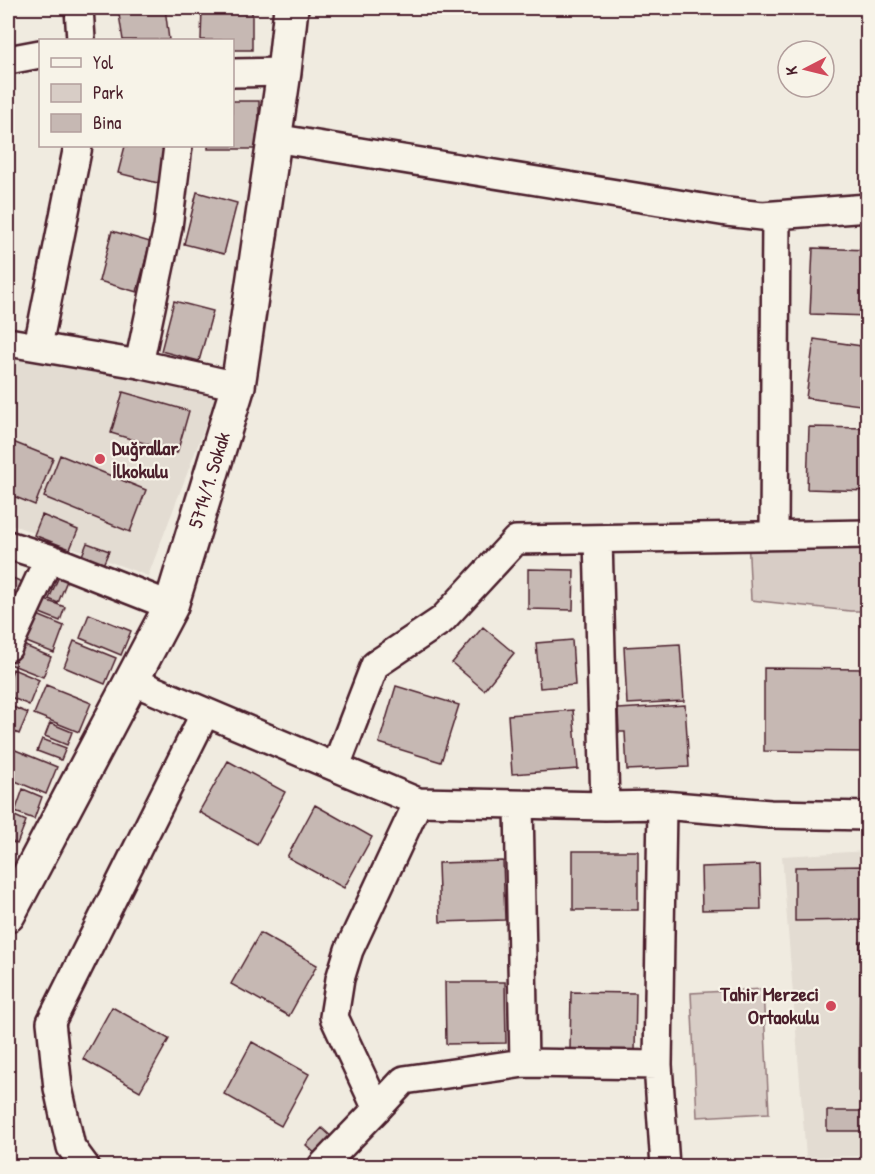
<svg xmlns="http://www.w3.org/2000/svg" width="875" height="1174" viewBox="0 0 875 1174" font-family="'Patrick Hand',sans-serif">
	<rect width="100%" height="100%" fill="#f0ebe0"/>
	<filter id="ink" filterUnits="userSpaceOnUse"><feTurbulence type="fractalNoise" baseFrequency=".0167" numOctaves="2"/><feDisplacementMap in="SourceGraphic" scale="12" xChannelSelector="R" yChannelSelector="G"/><feConvolveMatrix kernelMatrix="1 2 1 2 8 2 1 2 1" color-interpolation-filters="sRGB"/></filter>
	<g filter="url(#ink)">
		<path fill="#e3dcd2" d="M8 349 217 395 148 576 8 523Z
			M867 851V1156L806 1157 782 856Z"/>
		<path fill="#d8cdc6" stroke="#917678" stroke-width="1.5" d="M867 534V611H850L751 600 748 536Z
			M763 989 769 1113 697 1117 691 993Z"/>
		<path fill="#c6b8b3" stroke="#4a1f2b" stroke-width="1.5" d="M118 8H165L169 40H123Z
			M202 8H252V50H232V40H201Z
			M232 101H259V149H208V146H232Z
			M125 146H167L158 183 118 173Z
			M197 192 237 203 224 254 184 244Z
			M112 231 150 242 137 292 99 281Z
			M813 248 868 250V316L810 314Z
			M174 301 213 311 199 361 161 351Z
			M814 339 868 347V406L806 398Z
			M123 392 189 411 177 453 111 433Z
			M809 427 868 428V491L807 489Z
			M8 440 53 458 35 505 8 494Z
			M60 455 146 490 130 532 44 497Z
			M42 515 78 530 70 549 34 535Z
			M87 543 109 551 102 567 81 558Z
			M528 569 574 570 573 610 528 609Z
			M60 574 68 578 58 603 49 599Z
			M8 576 22 582 15 600 8 597Z
			M45 600 65 607 60 621 40 613Z
			M30 612 64 626 54 653 19 639Z
			M89 614 131 631 121 655 80 638Z
			M483 627 514 653 484 690 452 663Z
			M572 640 575 685 540 688 536 643Z
			M74 641 116 658 105 684 64 667Z
			M18 643 51 657 43 677 10 664Z
			M680 644 684 701 627 704 624 647Z
			M764 668 868 669V752L764 751Z
			M13 669 39 680 29 705 8 696V683Z
			M46 685 91 703 79 732 34 714Z
			M396 686 459 705 441 762 379 743Z
			M8 705 28 713 19 734 8 729Z
			M685 705 689 767 627 770 625 732H619L618 709Z
			M573 710 578 769 512 774 508 715Z
			M50 723 72 732 67 745 45 736Z
			M42 739 66 748 61 760 37 751Z
			M8 747 57 767 46 794 8 778Z
			M228 761 285 792 257 844 199 812Z
			M23 789 42 797 34 819 15 812Z
			M315 805 372 837 344 888 287 857Z
			M8 813 26 821 17 844 8 840Z
			M573 851H638V910H573Z
			M503 861 505 920 440 922 438 863Z
			M760 865 761 909 702 910 701 867Z
			M868 866V920L795 921V867Z
			M260 933 317 965 289 1016 231 984Z
			M860 942H868V1091H859Z
			M445 982H505L506 1043 446 1044Z
			M571 992 636 993 635 1052 570 1051Z
			M112 1007 169 1039 140 1091 83 1059Z
			M252 1042 309 1074 281 1126 224 1094Z
			M827 1111H868V1131H827Z
			M322 1128 335 1140 319 1157 306 1145Z"/>
		<g fill="none" stroke-linecap="round" stroke-linejoin="round">
			<defs>
				<path id="minor" d="M79 8 81 40
					M8 60 40 54
					M232 73 284 72
					M274 138 727 212 762 216 868 208
					M8 342 139 364 238 386
					M38 346 78 146
					M139 364 168 227 178 146
					M774 535 776 215
					M598 539 605 806
					M8 545 49 558 171 606
					M8 647 49 558
					M132 681 418 802 605 806 662 805 770 814 868 816
					M336 766 375 665 442 620 516 540 868 534
					M519 805 524 1063
					M662 805 658 1065 665 1166
					M377 1109 404 1080 524 1063 658 1065
					M85 1166 71 1147 58 1088 51 1022 205 713
					M322 1166 377 1109 334 1017 340 979 349 950 418 802"/>
				<path id="major" d="M8 915 171 606 238 386 284 72 291 8"/>
			</defs>
			<use href="#minor" stroke="#4a1f2b" stroke-width="32"/>
			<use href="#major" stroke="#4a1f2b" stroke-width="38"/>
			<use href="#minor" stroke="#f7f3e8" stroke-width="27"/>
			<use href="#major" stroke="#f7f3e8" stroke-width="33"/>
		</g>
	</g>
	<g fill="#d1495b" stroke="#f7f3e8" stroke-width="2">
		<circle cx="100" cy="459" r="6"/>
		<circle cx="831" cy="1006" r="6"/>
	</g>
	<g text-anchor="middle" stroke-width="4.5" stroke-linejoin="round" paint-order="stroke">
		<g font-size="20" font-weight="bold" fill="#4a1f2b" stroke="#f7f3e8" text-anchor="start">
			<text x="112" y="455">Duğrallar<tspan x="112" dy="23">İlkokulu</tspan></text>
			<text x="819" y="1001" text-anchor="end">Tahir Merzeci<tspan x="819" dy="23">Ortaokulu</tspan></text>
		</g>
		<g font-size="20" fill="#4a1f2b" stroke="#f7f3e8">
			<text transform="translate(209 480) rotate(-73)" y="7">5714/1. Sokak</text>
		</g>
	</g>
	<rect width="875" height="1174" fill="none" stroke="#f7f3e8" stroke-width="30"/>
	<rect x="15" y="15" width="845" height="1144" fill="none" stroke="#4a1f2b" stroke-width="2" filter="url(#ink)"/>
	<rect x="39" y="39" width="195" height="108" fill="#f7f3e8" stroke="#b29e9c" stroke-width="1.5"/>
	<rect x="51" y="58" width="30" height="9" fill="#f7f3e8" stroke="#b29e9c" stroke-width="1.5"/>
	<text x="93" y="69" font-size="18" fill="#4a1f2b">Yol</text>
	<rect x="51" y="84" width="30" height="18" fill="#d8cdc6" stroke="#b29e9c" stroke-width="1.5"/>
	<text x="93" y="99" font-size="18" fill="#4a1f2b">Park</text>
	<rect x="51" y="114" width="30" height="18" fill="#c6b8b3" stroke="#b29e9c" stroke-width="1.5"/>
	<text x="93" y="129" font-size="18" fill="#4a1f2b">Bina</text>
	<g transform="translate(806 69) rotate(263)"><circle r="28" fill="#f7f3e8" stroke="#b29e9c" stroke-width="1.5"/>
	<path d="M0-4.5L10 22L0 15L-10 22Z" fill="#d1495b"/>
	<text y="-9" font-size="16" font-weight="bold" text-anchor="middle" fill="#4a1f2b">K</text>
	</g>
</svg>
